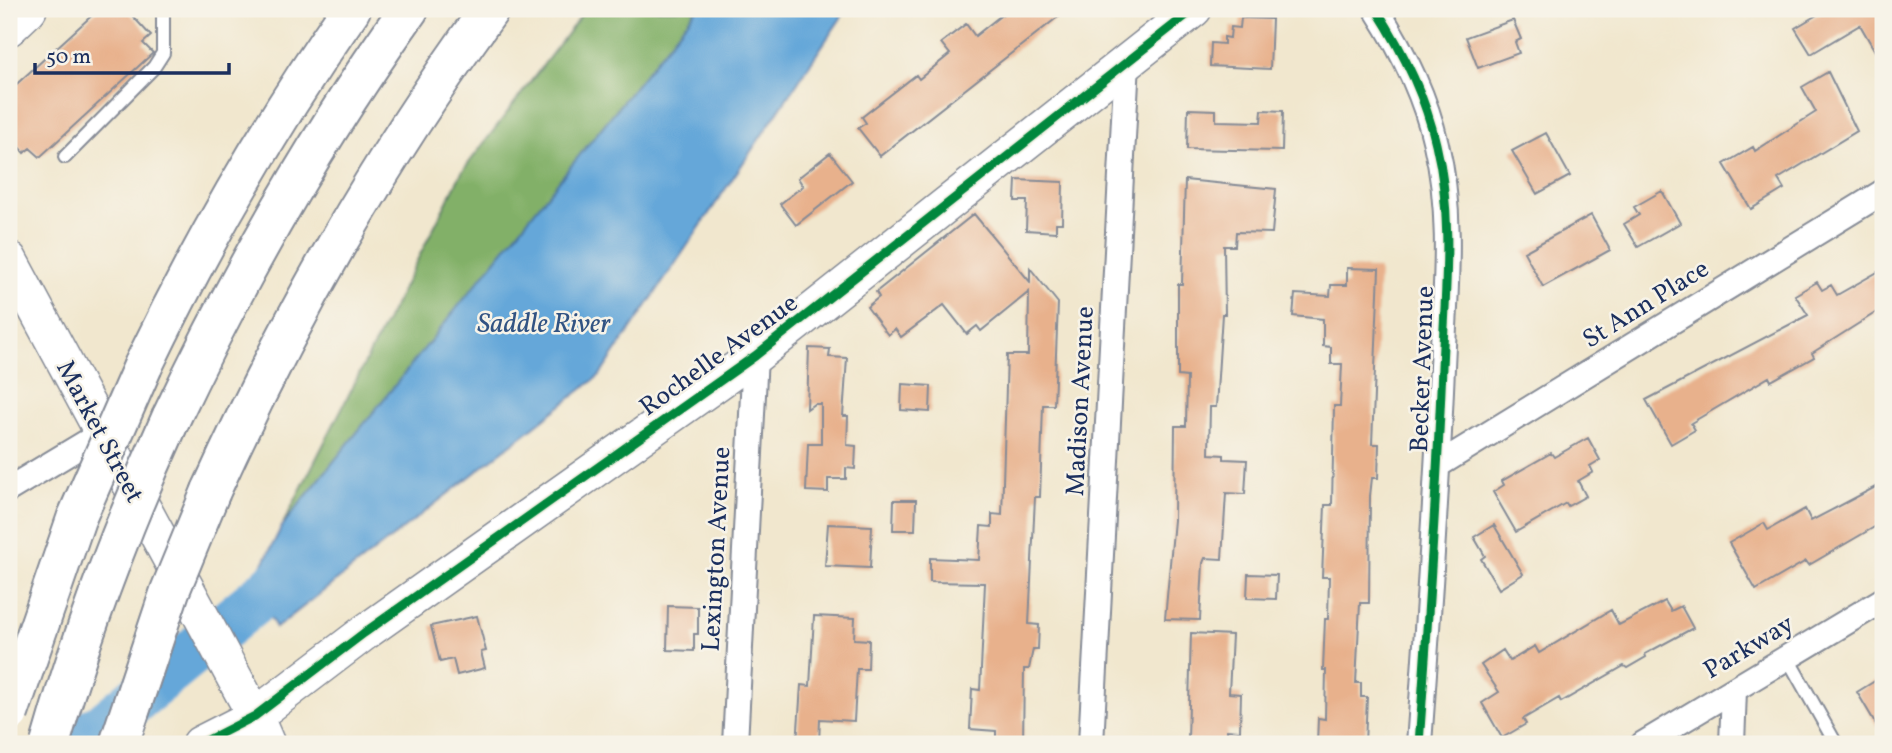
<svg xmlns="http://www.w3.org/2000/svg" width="1892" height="753" viewBox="0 0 1892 753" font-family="Vollkorn,serif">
	<rect width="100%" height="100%" fill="#f7f3e8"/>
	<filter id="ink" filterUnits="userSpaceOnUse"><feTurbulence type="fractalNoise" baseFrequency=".0143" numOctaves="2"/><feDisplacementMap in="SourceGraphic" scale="14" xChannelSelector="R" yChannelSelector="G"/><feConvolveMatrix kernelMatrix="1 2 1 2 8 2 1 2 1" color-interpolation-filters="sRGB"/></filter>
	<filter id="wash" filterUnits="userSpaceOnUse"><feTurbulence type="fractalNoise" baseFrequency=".00686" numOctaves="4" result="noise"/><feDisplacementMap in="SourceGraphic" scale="28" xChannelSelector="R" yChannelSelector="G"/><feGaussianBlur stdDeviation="1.57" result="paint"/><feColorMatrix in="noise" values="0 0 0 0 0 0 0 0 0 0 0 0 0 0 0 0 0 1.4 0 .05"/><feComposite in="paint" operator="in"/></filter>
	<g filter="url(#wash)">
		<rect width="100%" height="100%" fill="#f1e7ce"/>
		<path fill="#82b068" stroke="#4e7063" stroke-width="2" d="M586 9H697L282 526 462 172Z"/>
		<path fill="#65a7d9" stroke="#406b9c" stroke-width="2" d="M697 9H847L600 375 276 628 253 584 282 526Z"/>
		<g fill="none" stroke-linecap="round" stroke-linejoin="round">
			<path stroke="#65a7d9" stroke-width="47" d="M60 744 102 727 308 557"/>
		</g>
		<g id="blocks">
			<path fill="#e8b18c" d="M99 9H126L151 36 143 43 153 53 40 157 30 148 24 153 9 136V91Z
				M1009 9H1068L880 156 858 128 866 123 862 117 916 75 919 79 950 54 941 43 966 24 975 36Z
				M1827 9H1883V65L1860 25 1811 54 1795 28Z
				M1241 18 1272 19 1270 69 1210 66 1211 43 1224 44V37L1230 38 1231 27 1240 28Z
				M1513 20 1521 39 1515 42 1519 53 1478 68 1466 37Z
				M1828 72 1857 131 1778 179 1784 189 1751 209 1724 164 1753 147 1755 151 1816 112 1802 87Z
				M1188 109 1216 110V121L1261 122 1262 110 1283 111 1282 151 1187 149Z
				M1546 133 1570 176 1537 194 1512 151Z
				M830 153 852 181 796 225 780 204 803 186 798 178Z
				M1016 180 1063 182 1062 223H1056V232L1026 230 1027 201H1015Z
				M1185 180 1276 189 1272 233 1236 232 1235 246H1224L1225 314H1222L1216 407H1210L1209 454 1224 455V459L1247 460 1245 494 1226 493 1222 559 1205 558 1203 563 1200 620 1165 619 1174 520 1175 426H1186L1187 377 1178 376V284H1182Z
				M1662 191 1680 223 1638 247 1624 224 1639 215 1634 207Z
				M974 214 1030 282V268L1058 303 1054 405H1043L1040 497H1035L1029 624 1039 625 1038 649H1033L1029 669H1024L1023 744H996V731L970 729 972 689 980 690 985 583 930 582V558L979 560 981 526 992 527V514L1002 515 1007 355H1028L1029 292 981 331 977 326 967 334 944 305 901 337 895 329 888 335 867 307 879 297 876 292Z
				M1591 215 1610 250 1543 287 1524 252Z
				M1347 268 1379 269 1372 444H1379L1378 478H1372L1370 496 1369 603H1360L1356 683H1361V697H1367L1365 744H1317L1318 718 1325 719 1326 670H1323L1325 619H1328L1329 577H1322L1325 505H1332L1334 406H1340L1342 364H1331V347L1323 346V319L1293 316 1295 294 1330 296 1331 285H1347Z
				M1883 269V308L1812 353 1814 357 1771 381 1769 377 1691 423 1695 430 1671 444 1646 400 1808 315 1795 295 1817 282 1822 290 1831 285 1837 295Z
				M809 348 830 349 829 357 847 358 843 416H848L847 445 856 446 855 469 846 468V479H828V492L806 491 808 444H821V404H814L807 409Z
				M902 384 931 386 930 412 901 410Z
				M1588 438 1600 460 1590 466 1593 472 1578 481 1586 496 1568 506 1566 503 1516 532 1493 492 1504 485 1502 481 1551 453 1554 457Z
				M1883 483V522L1809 565 1806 561 1756 590 1729 543 1764 523 1768 530 1805 509 1811 521Z
				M894 500H916L915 530H893Z
				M828 524 872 526 870 568 825 566Z
				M1494 525 1523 574 1499 589 1481 559 1485 556 1474 537Z
				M1248 574 1277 575 1276 599 1247 598Z
				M1665 601 1671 611 1681 606 1693 628 1645 654 1646 657 1627 668 1624 666 1561 702 1559 698 1523 719 1526 724 1502 738 1482 703 1499 692 1481 665 1503 650 1510 661 1535 646 1539 653 1611 610 1619 625Z
				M668 606 698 607V634H694V651L667 650Z
				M477 616 486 651 481 652 485 668 457 675 453 659 440 662 431 626Z
				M814 616 855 618 854 639 869 640 868 669H857L854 721 820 719 819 744H797L801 685 810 686Z
				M1191 633 1232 635 1229 693 1241 694 1240 731 1227 730V742L1188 740Z
				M1883 676V736L1857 692Z"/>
		</g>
	</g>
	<g filter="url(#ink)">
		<use href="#blocks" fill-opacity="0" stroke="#868b96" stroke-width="2"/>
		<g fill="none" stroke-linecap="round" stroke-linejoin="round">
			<defs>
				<path id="lane" d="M65 157 154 67 163 53V9
					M1787 657 1836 744"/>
				<path id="street" d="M1376 9C1403 51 1425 95 1436 144 1454 218 1445 293 1442 367 1437 493 1428 619 1419 744
					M1438 465 1883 192
					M9 489 102 433
					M735 744 755 356
					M1091 744 1127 62
					M1643 744 1883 600
					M1732 744 1734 690"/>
				<path id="secondary" d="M9 28 29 9
					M9 259 255 716 267 744
					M200 744 255 716 364 633 755 356 1194 9"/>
				<path id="highway" d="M143 366C203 241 272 122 351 9
					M171 418C239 274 317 138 409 9
					M211 491C290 317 377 164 490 9"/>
			</defs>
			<use href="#lane" stroke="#868b96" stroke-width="16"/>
			<use href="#street" stroke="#868b96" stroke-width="28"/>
			<use href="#secondary" stroke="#868b96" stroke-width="38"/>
			<use href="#highway" stroke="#868b96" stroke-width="42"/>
			<use href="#lane" stroke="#fff" stroke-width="12"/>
			<use href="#street" stroke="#fff" stroke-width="24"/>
			<use href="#secondary" stroke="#fff" stroke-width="35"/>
			<use href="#highway" stroke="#fff" stroke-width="38"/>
			<defs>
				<path id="highway-bridge" d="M9 713 76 519 143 366
					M50 744C82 632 123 524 171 418
					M119 744 170 591 211 491"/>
			</defs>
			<use href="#highway-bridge" stroke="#868b96" stroke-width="42" stroke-linecap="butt"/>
			<use href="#highway-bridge" stroke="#fff" stroke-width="38"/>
			<defs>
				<path id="cycleway" d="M1376 9C1403 51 1425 95 1436 144 1454 218 1445 293 1442 367 1437 493 1428 619 1419 744
					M200 744 255 716 364 633 755 356 1194 9"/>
			</defs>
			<use href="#cycleway" stroke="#f7f3e8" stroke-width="13"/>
			<use href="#cycleway" stroke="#00873e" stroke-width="9"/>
		</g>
	</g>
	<g text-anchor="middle" stroke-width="5" stroke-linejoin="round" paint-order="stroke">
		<g font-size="26" fill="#1b2f5e" stroke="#f7f3e8">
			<text transform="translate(1645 303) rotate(-32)" y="9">St Ann Place</text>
			<text transform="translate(718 354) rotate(-36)" y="9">Rochelle Avenue</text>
			<text transform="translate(1421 369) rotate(-88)" y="9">Becker Avenue</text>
			<text transform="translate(1079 401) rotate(-87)" y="9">Madison Avenue</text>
			<text transform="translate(101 431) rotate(62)" y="9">Market Street</text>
			<text transform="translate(715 549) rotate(-87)" y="9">Lexington Avenue</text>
			<text transform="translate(1748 646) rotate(-31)" y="9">Parkway</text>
		</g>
		<g font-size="28" font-style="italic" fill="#315383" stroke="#f7f3e8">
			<text x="544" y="332">Saddle River</text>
		</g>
	</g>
	<rect width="1892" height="753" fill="none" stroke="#f7f3e8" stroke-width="35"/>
	<path d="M35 63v10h194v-10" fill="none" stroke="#1b2f5e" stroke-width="3.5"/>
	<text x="46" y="63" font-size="21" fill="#1b2f5e" stroke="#f7f3e8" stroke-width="5" paint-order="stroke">50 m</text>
</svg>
